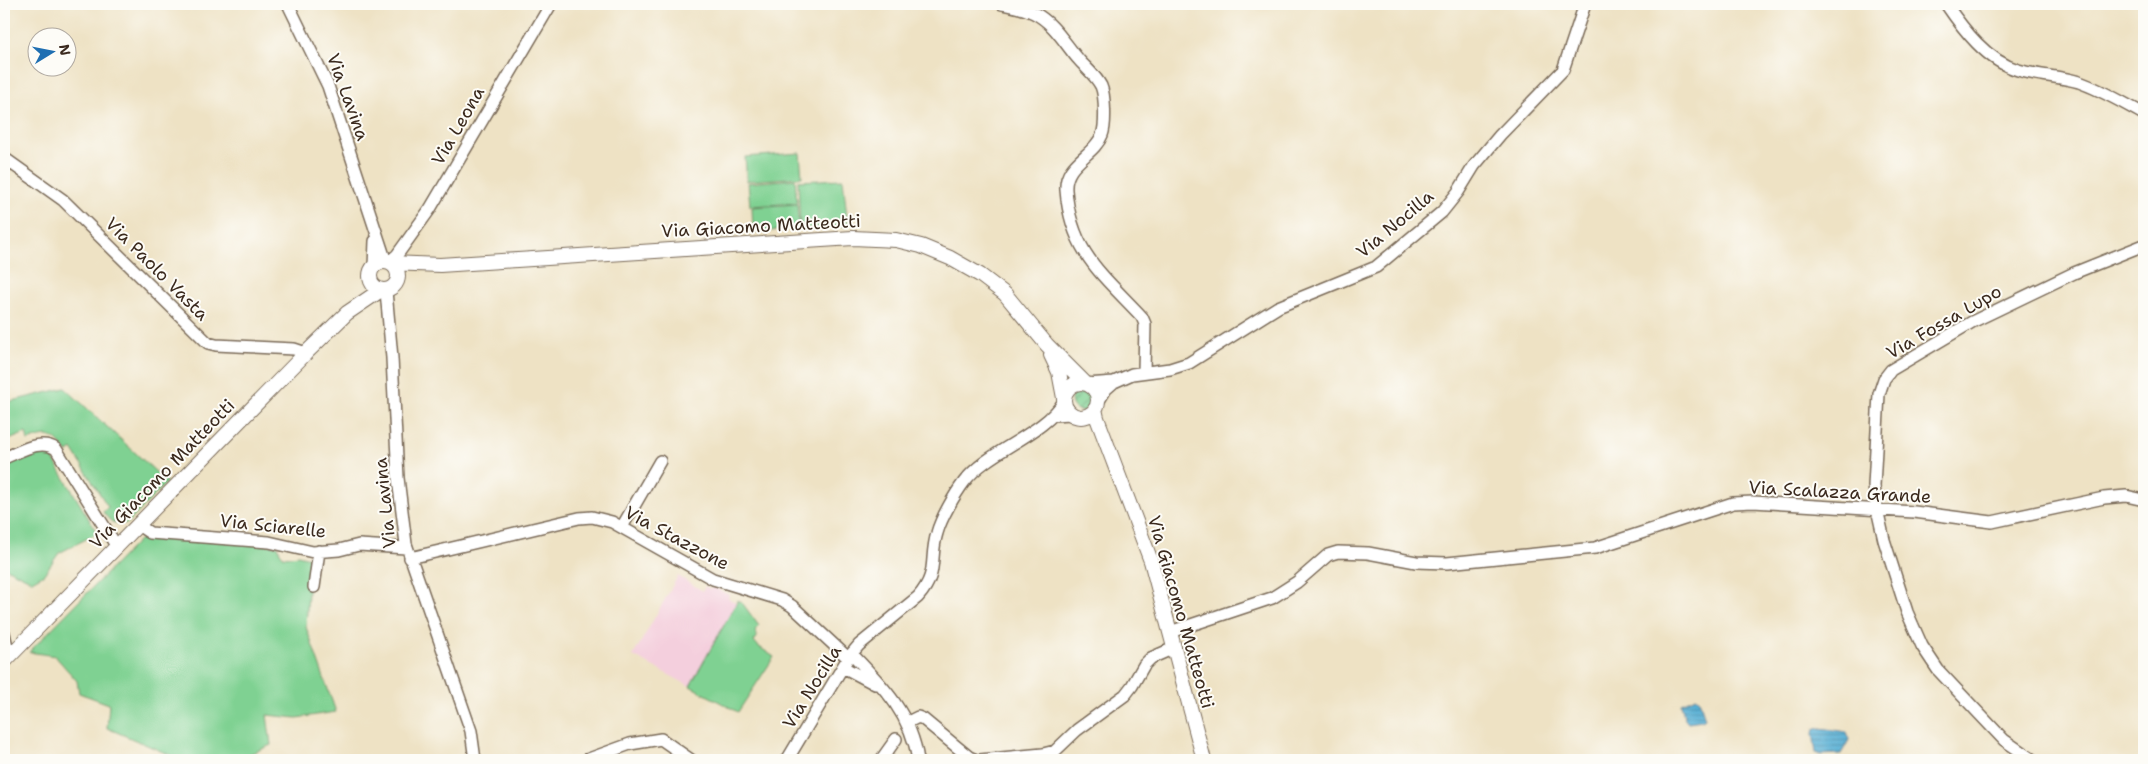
<svg xmlns="http://www.w3.org/2000/svg" width="2148" height="764" viewBox="0 0 2148 764" font-family="'Shantell Sans',sans-serif">
	<defs>
		<pattern id="garden-furrows" width="10" height="10" patternUnits="userSpaceOnUse" patternTransform="scale(1.25)"><rect width="10" height="10" fill="#7fd192"/><path d="M-1 1l2-2M0 10L10 0M9 11l2-2" fill="none" stroke="#69aa77"/></pattern>
		<pattern id="water-rules" width="6" height="5" patternUnits="userSpaceOnUse" patternTransform="scale(1.25)"><rect width="6" height="5" fill="#58b0d5"/><path d="M0 2.5h6" fill="none" stroke="#4a8fac"/></pattern>
	</defs>
	<rect width="100%" height="100%" fill="#fdfcf7"/>
	<filter id="ink" filterUnits="userSpaceOnUse"><feTurbulence type="fractalNoise" baseFrequency=".02" numOctaves="2"/><feDisplacementMap in="SourceGraphic" scale="10" xChannelSelector="R" yChannelSelector="G"/><feConvolveMatrix kernelMatrix="1 2 1 2 8 2 1 2 1" color-interpolation-filters="sRGB"/></filter>
	<filter id="wash" filterUnits="userSpaceOnUse"><feTurbulence type="fractalNoise" baseFrequency=".0096" numOctaves="4" result="noise"/><feDisplacementMap in="SourceGraphic" scale="20" xChannelSelector="R" yChannelSelector="G"/><feGaussianBlur stdDeviation="1.12" result="paint"/><feColorMatrix in="noise" values="0 0 0 0 0 0 0 0 0 0 0 0 0 0 0 0 0 1.4 0 .05"/><feComposite in="paint" operator="in"/></filter>
	<g filter="url(#wash)">
		<rect width="100%" height="100%" fill="#eee2c4"/>
		<path fill="#f4cfdd" d="M678 576 703 591 705 586 710 589 713 587 729 595 728 598 736 603 690 686 633 656Z"/>
		<path fill="#7fd192" stroke="#5d7e58" d="M800 153 802 177 747 181 745 157Z
			M795 179 797 203 750 206 748 183Z
			M843 179 848 226 800 228 798 181Z
			M797 204 799 229 753 232 752 207Z
			M65 388 167 482 128 523C115 526 110 522 103 512L108 507 72 449 67 453C53 434 50 433 28 441L26 433 4 442V403Z
			M42 450 49 452 96 531 94 535 59 553 44 574 32 581 4 567V465Z
			M198 538 278 546 280 552 284 557 298 555 310 558 306 627 336 712 297 718 267 715 271 745 236 760H182L107 728 109 704 79 693 77 681 55 656 29 652 140 539Z
			M738 600 743 604 759 626 755 630 757 638 754 641 758 646 774 657 738 712 690 686Z"/>
		<path fill="url(#garden-furrows)" stroke="#5d7e58" d="M1071 400a11 11 0 1 1 22 0a11 11 0 1 1-22 0Z"/>
		<path fill="url(#water-rules)" stroke="#4a6d7a" d="M1696 697 1699 699 1705 718 1702 720 1688 722 1684 717 1681 703Z
			M1820 728 1847 732 1849 740 1841 754 1821 755 1816 753 1813 733 1814 730Z"/>
	</g>
	<g filter="url(#ink)">
		<g fill="none" stroke-linecap="round" stroke-linejoin="round">
			<defs>
				<path id="minor" d="M288 4 328 86 386 262
					M1002 4C1012 6 1024 8 1034 13 1054 23 1065 44 1079 60 1086 68 1096 76 1101 86 1105 95 1106 125 1102 135 1094 156 1064 163 1066 190 1071 253 1103 275 1142 317L1145 324 1144 372
					M1946 4C1963 29 1987 61 2018 70 2038 76 2059 76 2079 82 2102 90 2123 103 2144 114
					M4 158 63 200 208 343 216 345 294 349 306 353
					M389 262 397 255 430 209 551 4
					M374 267 375 241
					M386 291 392 358 398 478 406 544 471 731 475 760
					M1087 384 1114 382 1132 374 1170 369 1189 363 1278 307 1376 267 1442 212 1458 192 1474 166 1500 135 1563 70 1585 4
					M1098 402 1106 389 1114 382
					M1054 415 1071 414
					M4 458C20 452 40 438 56 449L117 547
					M138 525 150 533 269 542 313 552 339 550 359 545 406 548
					M622 527 660 461
					M410 558 579 518 592 517 612 522 713 579 782 600 792 606 848 658
					M314 587 319 551
					M1170 632 1272 598 1297 582 1328 555 1338 552 1368 553 1416 562 1447 563 1595 548 1733 503 1753 502 1914 512 1992 522 2104 498 2126 496 2144 500
					M4 633 9 656
					M852 654C883 686 911 714 918 760
					M843 667 875 684
					M908 722 918 717 923 719 969 757 976 760
					M586 760 630 744 661 739 691 760
					M787 760 848 658 859 645 918 597C939 573 929 559 937 533 941 518 955 494 964 482 988 450 1044 435 1064 401
					M881 760 896 739
					M980 760 1043 754 1055 751 1077 730 1125 695 1132 686 1144 665 1151 658 1174 648
					M2033 760 2004 740 1938 670 1922 646 1907 612 1884 540 1877 509 1874 486 1879 394 1884 379 1891 370 1972 322 2074 273 2144 245"/>
				<path id="major" d="M370 276a14 14 0 1 1 28 0a14 14 0 1 1-28 0Z
					M391 263 440 265 853 238 896 240 921 246 950 258 980 275 1005 294 1047 345 1085 383
					M1051 355 1059 372 1064 398
					M1064 400a17 17 0 1 1 34 0a17 17 0 1 1-34 0Z
					M1095 409 1097 418 1151 561 1204 760
					M4 662 306 353 347 313 381 290"/>
			</defs>
			<use href="#minor" stroke="#7a6a58" stroke-width="14"/>
			<use href="#major" stroke="#7a6a58" stroke-width="16"/>
			<use href="#minor" stroke="#fff" stroke-width="11"/>
			<use href="#major" stroke="#fff" stroke-width="14"/>
		</g>
	</g>
	<g text-anchor="middle" stroke-width="4" stroke-linejoin="round" paint-order="stroke">
		<g font-size="18" fill="#3b2a1e" stroke="#fdfcf7">
			<text transform="translate(348 97) rotate(70)" y="6">Via Lavina</text>
			<text transform="translate(458 126) rotate(-60)" y="6">Via Leona</text>
			<text transform="translate(1395 224) rotate(-40)" y="6">Via Nocilla</text>
			<text transform="translate(761 226) rotate(-3)" y="6">Via Giacomo Matteotti</text>
			<text transform="translate(157 269) rotate(45)" y="6">Via Paolo Vasta</text>
			<text transform="translate(1944 322) rotate(-30)" y="6">Via Fossa Lupo</text>
			<text transform="translate(162 474) rotate(-46)" y="6">Via Giacomo Matteotti</text>
			<text transform="translate(1840 492) rotate(3)" y="6">Via Scalazza Grande</text>
			<text transform="translate(385 503) rotate(-96)" y="6">Via Lavina</text>
			<text transform="translate(273 526) rotate(6)" y="6">Via Sciarelle</text>
			<text transform="translate(677 538) rotate(28)" y="6">Via Stazzone</text>
			<text transform="translate(1181 612) rotate(74)" y="6">Via Giacomo Matteotti</text>
			<text transform="translate(812 687) rotate(-58)" y="6">Via Nocilla</text>
		</g>
	</g>
	<rect width="2148" height="764" fill="none" stroke="#fdfcf7" stroke-width="20"/>
	<g transform="translate(52 52) rotate(80)"><circle r="24" fill="#fdfcf7" stroke="#afa8a0"/>
	<path d="M0-4L9 19L0 12L-9 19Z" fill="#1f6fb2"/>
	<text y="-8" font-size="14" font-weight="bold" text-anchor="middle" fill="#3b2a1e">N</text>
	</g>
</svg>
